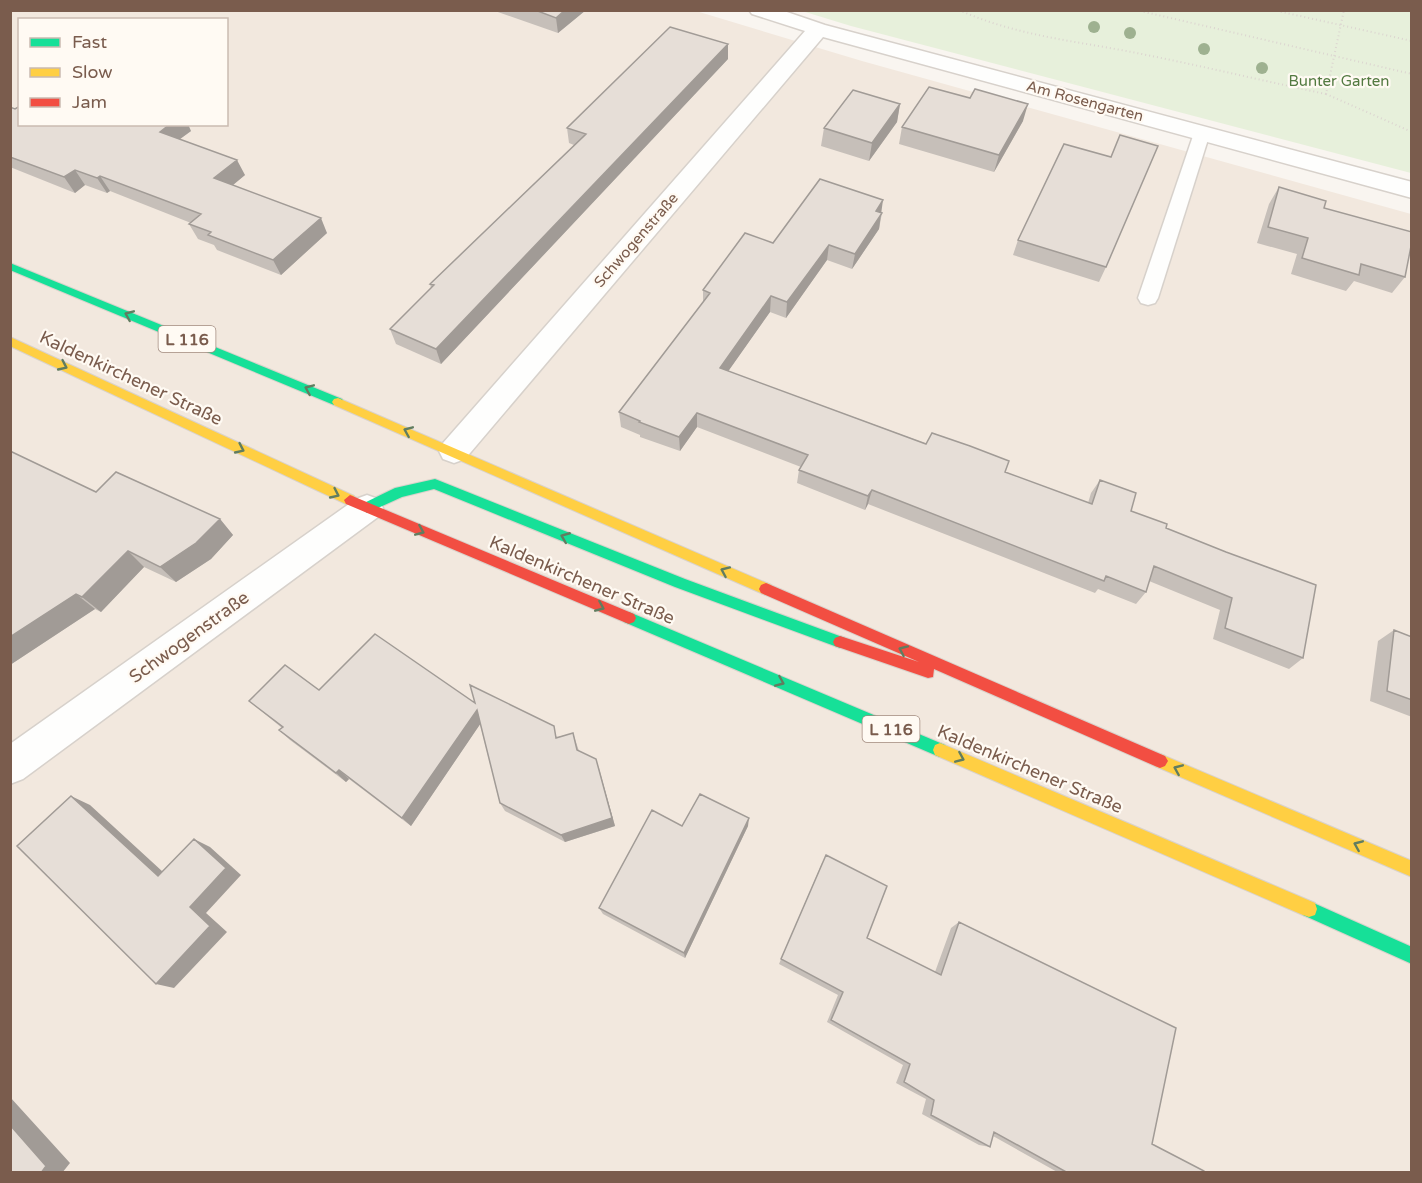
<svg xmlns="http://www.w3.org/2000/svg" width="1422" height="1183" viewBox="0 0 1422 1183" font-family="'Varela Round',sans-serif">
	<rect width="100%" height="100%" fill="#f9f5f0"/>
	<path fill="#f2e8de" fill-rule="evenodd" d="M10 11H696L862 61 1411 214V1172H11ZM20 20H226V124H20Z"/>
	<path fill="#e7f0db" d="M802 11H1411V173L851 26Z"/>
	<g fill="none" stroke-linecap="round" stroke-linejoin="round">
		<defs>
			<path id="lane" d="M1202 128 1210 133 1158 298 1155 303 1148 305 1141 303 1138 298 1194 133Z"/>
			<path id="street" d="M749 10H781L825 25 1412 182V198L823 37 465 459 454 463 443 459 439 451 443 443 805 31 752 14Z
				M367 495 378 499 383 508 378 517 23 779 10 784V744L356 499Z"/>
			<path id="fast" d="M10 263 342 399 344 402 342 405H334L10 270Z
				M435 479 685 579 845 638 847 642 845 646 840 648 675 587 434 489 402 497 367 513 361 508 362 504 395 488Z
				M629 612 945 745 947 750 945 755 940 757 935 755 624 622 622 618 624 614Z
				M1309 901 1412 947V964L1303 915 1301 909 1303 903Z"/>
			<path id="slow" d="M10 337 354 496 356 500 350 505 346 504 10 346Z
				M338 398 771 585 773 589 771 593 766 595 761 593 334 405 332 402 334 399Z
				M940 743 1315 903 1317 909 1315 915 1309 917 1303 915 935 755 933 750 935 745Z
				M1160 754 1412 861V877L1155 766 1152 761 1155 756Z"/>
			<path id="jam" d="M350 495 634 614 636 618 634 622 629 624 624 622 346 504 344 500Z
				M766 583 1165 756 1168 761 1165 766 1160 768 1155 766 934 669 933 677 928 678 835 646 833 642 835 638 840 636 919 662 761 593 759 589 761 585Z"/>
		</defs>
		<use href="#lane" stroke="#d7d1cb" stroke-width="3"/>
		<use href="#street" stroke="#d7d1cb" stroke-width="3"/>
		<use href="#fast" stroke="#d9d2cb" stroke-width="2"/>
		<use href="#slow" stroke="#d9d2cb" stroke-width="2"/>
		<use href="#jam" stroke="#d9d2cb" stroke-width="2"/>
		<path stroke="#dcd5d0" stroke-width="2" stroke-dasharray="1 3" stroke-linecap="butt" d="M959 10C1008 32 1058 39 1110 48 1182 61 1254 79 1326 94L1344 10
			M1136 10 1412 74
			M1273 10 1412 41
			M1326 94 1412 132"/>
		<use href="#lane" fill="#fefefd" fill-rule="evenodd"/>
		<use href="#street" fill="#fefefd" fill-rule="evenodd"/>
		<use href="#fast" fill="#16e098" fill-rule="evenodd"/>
		<use href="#slow" fill="#ffcf43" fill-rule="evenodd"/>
		<use href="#jam" fill="#f24e42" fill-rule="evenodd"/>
	</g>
	<g fill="#9eb190">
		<circle cx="1094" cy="27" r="6"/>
		<circle cx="1130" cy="33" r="6"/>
		<circle cx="1204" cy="49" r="6"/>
		<circle cx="1262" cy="68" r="6"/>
	</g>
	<path fill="#c6bfb9" d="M492 10H586L558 33Z
		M728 59 441 364 396 344 390 329 431 288 430 284 574 145 569 143 567 128Z
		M900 104 897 122 869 161 821 146 824 128Z
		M10 107 15 109 191 131 180 139 245 175 233 185 327 233 281 275 217 250 214 245 198 239 189 224 191 223 110 191 107 193 85 185 75 193 10 167Z
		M1023 121 994 172 899 144 902 127Z
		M1279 187 1324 208 1405 277 1392 293 1354 281 1346 291 1291 274 1297 254 1257 243 1269 204Z
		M881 213H882L879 229 852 269 827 260 786 318 770 312 728 371 1088 503 1091 493 1100 480 1131 511 1166 528 1303 658 1289 669 1213 639 1220 610 1149 581 1146 592 1136 604 1098 589 1095 593 868 504 865 510 797 483 799 470 801 467 697 427 680 451 640 437V435L621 427 619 412 703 302V290L773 243Z
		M1018 240 1106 267 1099 282 1013 255Z
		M96 492 220 519 233 535 211 559 176 582 144 567 101 612 95 609 10 665Z
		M1394 630 1412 637V717L1370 701 1378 641Z
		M319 690 475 703 558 737 573 733 579 751 599 768 615 826 565 842 505 811 500 803 480 724 411 826 349 779 346 782 290 740 279 730 282 728 249 701Z
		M682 826H748L685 958 603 914 599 908Z
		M822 863 867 938 935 972 951 928 959 922 1152 1144 1204 1173H1059L993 1136 990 1147 979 1145 922 1114 926 1099 896 1083 903 1065 827 1022 838 995 779 964Z"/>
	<path fill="#a19b96" d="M565 10H586L558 33 556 18Z
		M728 44V59L441 364 436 349Z
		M900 104 897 122 869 161 872 143Z
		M1028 104 1023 121 994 172 999 155Z
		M170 124H188L191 131 169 147 160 132Z
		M237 160 245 175 222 194 214 178Z
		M75 170 85 185 75 193 64 177Z
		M100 176 110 191 107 193 97 178Z
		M883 200 879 229 852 269 855 254 876 211Z
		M321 218 327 233 281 275 273 260Z
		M829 245 827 260 786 318 787 302Z
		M771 296 770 312 720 383V368Z
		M697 413V427L680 451 679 437Z
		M872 490 868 504 865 510 868 496Z
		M220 519 233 535 211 559 176 582 160 567Z
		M128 551 144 567 101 612 82 597Z
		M76 594 95 609 10 665V637Z
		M477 710 483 720 411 826 402 818Z
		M596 759 615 826 565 842 561 835Z
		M339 770 349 779 346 782 336 773Z
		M71 796 90 805 175 883 158 876Z
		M749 818 748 826 685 958 684 953Z
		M194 839 210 847 241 875 206 913 227 932 174 988 156 984 190 907Z
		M10 1097 70 1163 62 1173H41L10 1125Z"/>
	<path fill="#e6ded7" stroke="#a19b96" stroke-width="1.5" d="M535 10H565L556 18Z
		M670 27 728 44 436 349 390 329 434 285 430 284 586 134 567 128Z
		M929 87 970 98 975 89 1028 104 999 155 902 127Z
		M853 90 900 104 872 143 824 128Z
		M20 106V124H170L160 132 237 160 214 178 321 218 273 260 208 235 211 232 189 224 201 214 100 176 97 178 75 170 64 177 10 157V107L15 109Z
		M1120 135 1158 146 1106 267 1018 240 1064 144 1111 157Z
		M820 179 883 200 876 211 882 213 855 254 829 245 787 302 771 296 720 368 926 444 932 433 970 446 1009 461 1005 472 1092 504 1100 480 1136 493 1131 511 1167 524 1166 528 1226 552 1316 585 1303 658 1225 628 1232 598 1154 566 1146 592 1106 576 1104 581 872 490 868 496 799 470 808 455 697 413 679 437 639 422 640 421 619 412 710 293 703 290 745 233 773 243Z
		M1279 187 1326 201 1324 208 1412 232V241L1405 277 1361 264 1359 275 1302 258 1308 238 1268 227Z
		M10 451 96 492 116 472 220 519 196 543 160 567 128 551 82 597 76 594 10 637Z
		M1394 630 1412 637V700L1387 691Z
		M375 634 475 703 470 685 554 726 556 738 573 733 577 750 596 759 612 818 561 835 500 803 477 710 402 818 339 770 336 773 279 730 283 727 249 701 285 665 319 690Z
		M700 794 749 818 684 953 599 908 652 810 682 826Z
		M71 796 158 876 194 839 226 868 190 907 210 926 156 984 17 846Z
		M826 855 887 886 867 938 941 975 959 922 1176 1028 1152 1144 1204 1171V1173H1068L994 1132 990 1147 931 1115 934 1100 904 1082 910 1064 831 1020 843 992 781 959Z
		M10 1125 46 1166 41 1173H10Z"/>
	<defs><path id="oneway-chevron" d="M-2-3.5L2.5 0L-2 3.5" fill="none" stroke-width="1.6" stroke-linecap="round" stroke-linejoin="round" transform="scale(1.5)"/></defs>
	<g stroke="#617d60">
		<use href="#oneway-chevron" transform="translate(129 315) rotate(-157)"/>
		<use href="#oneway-chevron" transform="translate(63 366) rotate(25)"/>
		<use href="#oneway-chevron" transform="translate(309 389) rotate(-157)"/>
		<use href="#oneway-chevron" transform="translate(408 431) rotate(-157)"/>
		<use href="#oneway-chevron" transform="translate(240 449) rotate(25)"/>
		<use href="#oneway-chevron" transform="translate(335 494) rotate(25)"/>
		<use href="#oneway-chevron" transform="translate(420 531) rotate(23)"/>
		<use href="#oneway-chevron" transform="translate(565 537) rotate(-158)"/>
		<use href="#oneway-chevron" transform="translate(725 571) rotate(-156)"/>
		<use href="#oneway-chevron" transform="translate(600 607) rotate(23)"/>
		<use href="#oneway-chevron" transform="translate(903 650) rotate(-156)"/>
		<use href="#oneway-chevron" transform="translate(780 682) rotate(23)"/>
		<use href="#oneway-chevron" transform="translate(960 758) rotate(23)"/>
		<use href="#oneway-chevron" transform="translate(1178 769) rotate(-157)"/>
		<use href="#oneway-chevron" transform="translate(1358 845) rotate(-157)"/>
	</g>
	<g text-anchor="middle" stroke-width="4.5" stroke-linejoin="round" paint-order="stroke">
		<g font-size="15" fill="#537a41" stroke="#fffaf3">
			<text x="1339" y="86">Bunter Garten</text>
		</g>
		<g font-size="15" fill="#7a5c4d" stroke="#fffaf3">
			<text transform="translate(1085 101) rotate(15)" y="5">Am Rosengarten</text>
			<text transform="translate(636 240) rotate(-49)" y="5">Schwogenstraße</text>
		</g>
		<g fill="#fffaf3" stroke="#a28b7f" stroke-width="1.5">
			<rect x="158.5" y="326" width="57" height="26" rx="4.5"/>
			<rect x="862.5" y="716" width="57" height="26" rx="4.5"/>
		</g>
		<g font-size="16" font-weight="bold" fill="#7a5c4d">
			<text x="187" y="345">L 116</text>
			<text x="891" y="735">L 116</text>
		</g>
		<g font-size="18" fill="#7a5c4d" stroke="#fffaf3">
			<text transform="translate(131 378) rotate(25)" y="6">Kaldenkirchener Straße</text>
			<text transform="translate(582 580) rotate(23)" y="6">Kaldenkirchener Straße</text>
			<text transform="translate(189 637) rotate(-36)" y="6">Schwogenstraße</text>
			<text transform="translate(1030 769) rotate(23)" y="6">Kaldenkirchener Straße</text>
		</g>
	</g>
	<rect width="1422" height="1183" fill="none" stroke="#7a5c4d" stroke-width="24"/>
	<rect x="18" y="18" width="210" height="108" fill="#fffaf3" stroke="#cabbb1" stroke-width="1.5"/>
	<rect x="30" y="38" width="30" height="9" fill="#16e098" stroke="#cabbb1" stroke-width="1.5"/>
	<text x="72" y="48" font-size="18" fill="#7a5c4d">Fast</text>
	<rect x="30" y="68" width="30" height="9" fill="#ffcf43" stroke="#cabbb1" stroke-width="1.5"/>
	<text x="72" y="78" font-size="18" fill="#7a5c4d">Slow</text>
	<rect x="30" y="98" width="30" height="9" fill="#f24e42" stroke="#cabbb1" stroke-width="1.5"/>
	<text x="72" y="108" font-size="18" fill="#7a5c4d">Jam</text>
</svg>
